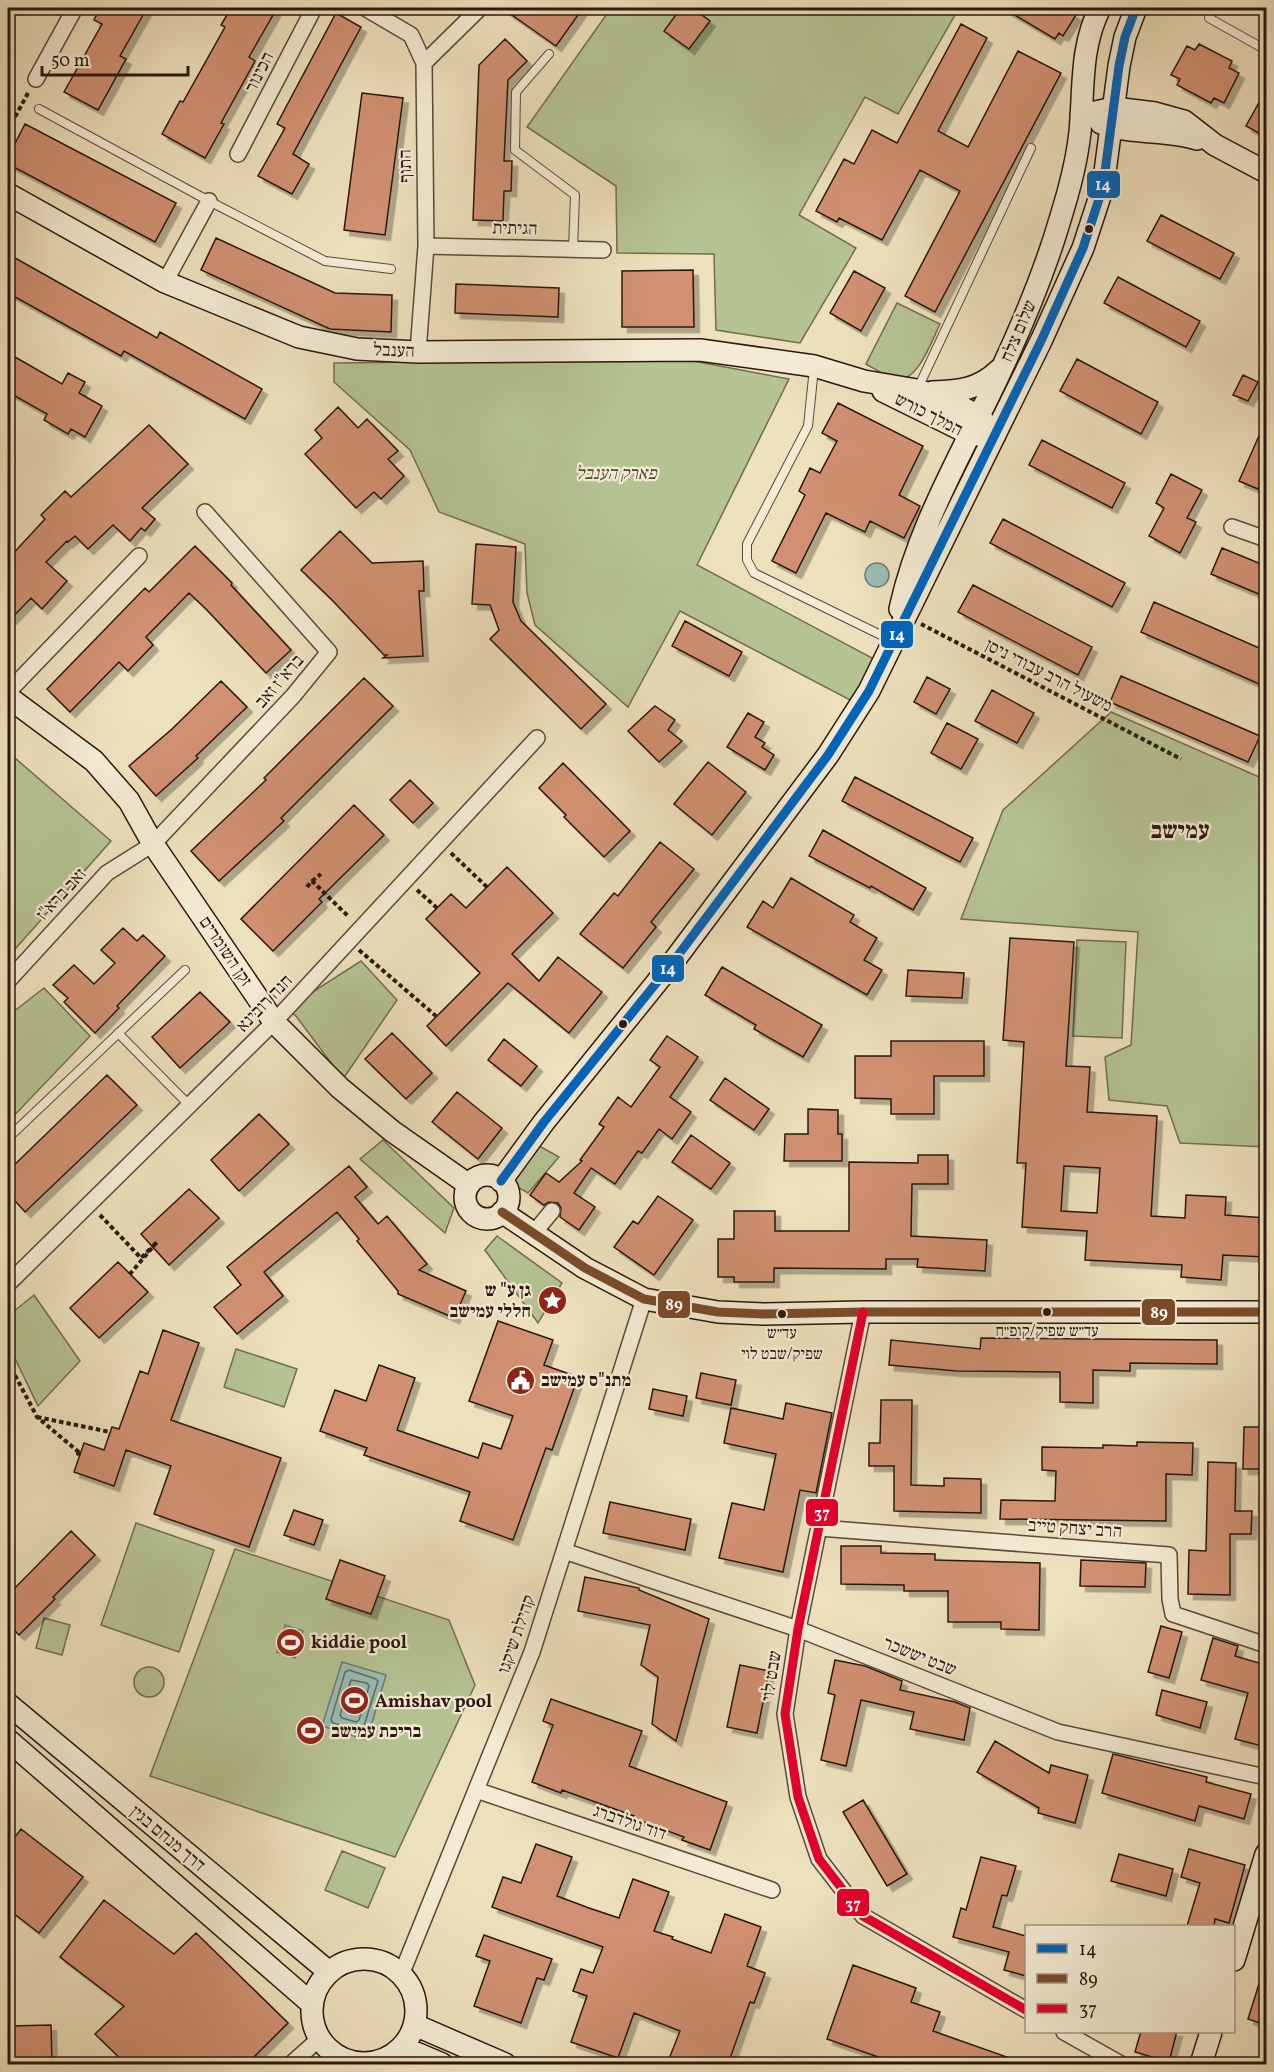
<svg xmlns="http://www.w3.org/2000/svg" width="1274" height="2072" viewBox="0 0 1274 2072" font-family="Vollkorn,'Frank Ruhl Libre',serif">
	<defs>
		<filter id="shadow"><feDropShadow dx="5.5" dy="5.5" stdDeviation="0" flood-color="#0004"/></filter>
	</defs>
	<rect width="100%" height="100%" fill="#ede0bc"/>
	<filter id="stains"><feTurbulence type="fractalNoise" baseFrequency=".00333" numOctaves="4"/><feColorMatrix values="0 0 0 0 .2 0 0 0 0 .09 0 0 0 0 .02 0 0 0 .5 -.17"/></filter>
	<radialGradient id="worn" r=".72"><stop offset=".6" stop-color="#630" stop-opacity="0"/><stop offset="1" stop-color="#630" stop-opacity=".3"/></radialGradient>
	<path fill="#b5c393" stroke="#706d50" stroke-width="1.5" d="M611 8H959L898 114 865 97 799 215 856 248 800 343 716 330 714 254 617 253 616 186 527 127Z
		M897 303 940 324C932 340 917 385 895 379 885 376 875 369 866 364Z
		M682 359 789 379 697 565 874 659 852 701 680 611 628 707 535 625 527 593 525 544 439 512 410 450 334 382V363Z
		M1111 712 1266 780V1147L1180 1143 1167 1106 1109 1100 1105 1057 1131 1045 1138 932 961 919 1003 810Z
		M8 752 111 841 8 957Z
		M1077 940 1126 942 1122 1038 1073 1036Z
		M361 961 397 1000 343 1079 296 1016 286 1009Z
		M44 988 90 1036 8 1122V1016Z
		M383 1140 454 1208 445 1233 360 1159Z
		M532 1142 559 1157 528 1193 502 1178Z
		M497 1236 562 1283 538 1323 485 1250Z
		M34 1295 80 1361 38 1406 8 1344V1316Z
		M236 1349 297 1369 284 1407 224 1387Z
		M136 1523 214 1550 179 1652 101 1625Z
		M235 1549 449 1620 475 1685 395 1857 150 1776Z
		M44 1618 70 1625 62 1655 36 1648Z
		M134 1682a15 15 0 1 1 30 0a15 15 0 1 1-30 0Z
		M342 1851 385 1868 368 1908 325 1890Z"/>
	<path fill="#99bdb4" stroke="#6d7b72" stroke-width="1.5" d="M865 575a12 12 0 1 1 24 0a12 12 0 1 1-24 0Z
		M285 1625 303 1631 295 1658 277 1652Z
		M342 1662 386 1675 367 1740 322 1726Z"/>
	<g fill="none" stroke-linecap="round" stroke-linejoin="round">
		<path stroke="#626a61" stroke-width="1.5" d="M349 1670 376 1679 378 1681 363 1729 361 1731 333 1723 331 1720 345 1672Z
			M351 1680 367 1683 369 1686 359 1720 356 1722 342 1718 340 1715Z"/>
	</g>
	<path fill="#d09071" stroke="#2a170e" stroke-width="1.5" fill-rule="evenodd" filter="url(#shadow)" d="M100 8H147L120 56 126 59 98 110 64 92 102 24 94 20Z
		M231 8H277L249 57 255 61 221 123 224 124 205 158 162 134 180 101 183 102 225 27 221 25Z
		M502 8H583L556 46Z
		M681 8H692L710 21 689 49 664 31Z
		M1003 8H1064L1076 15 1063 36 1059 33 1055 39Z
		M336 13 361 27 293 154 309 164 292 194 258 176 285 128 277 124Z
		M961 24 987 38 938 131 968 147 1018 51 1061 73 935 312 905 296 960 191 920 170 882 240 839 218 837 222 816 211 844 159 854 164 872 130 897 143Z
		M505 39 527 61 508 80 504 161H512L511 191H504L503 221 473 220 479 65Z
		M1199 44 1232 61 1229 68 1239 73 1224 103 1214 98 1211 103 1177 85 1180 79 1171 75 1187 46 1195 50Z
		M1266 90V137L1246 126Z
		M362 93 403 98 385 235 344 230Z
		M25 124 176 203 155 242 8 164V157Z
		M1161 215 1234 253 1220 279 1147 241Z
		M216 238 335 293 392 295 391 332 330 329 201 270Z
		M8 254 157 338 160 332 262 389 245 419 124 351 121 356 8 293Z
		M693 270 694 327H622V271Z
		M854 271 885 288 861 331 830 313Z
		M1118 277 1200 321 1186 347 1104 303Z
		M456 284 559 288 558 317 455 313Z
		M8 353 62 384 68 373 85 382 79 393 102 406 85 437 71 429 68 434 44 420 47 414 8 392Z
		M1077 359 1158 402 1141 434 1060 391Z
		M1243 375 1258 382 1248 401 1233 395Z
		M838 403 923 446 899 495 920 506 904 538 870 521 865 532 826 513 796 573 772 561 805 495 799 491 810 468 820 473 837 441 822 433Z
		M338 407 358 428 367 419 398 451 388 459 404 476 381 499 374 492 356 508 305 454 322 438 315 430Z
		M1266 420V489L1260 486 1258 489 1239 481Z
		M149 425 188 464 142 508 155 519 145 531 141 528 130 541 113 525 88 549 75 536 68 542 67 541 46 562 67 581 42 609 31 598 8 622V559L45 519 41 515 65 491 71 497Z
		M1042 440 1125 483 1112 508 1029 465Z
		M1171 474 1202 490 1187 518 1196 522 1180 553 1149 536 1164 508 1156 503Z
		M1003 519 1125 583 1112 607 990 543Z
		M340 531 372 563 423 561 424 591H419L423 656 383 658 387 655H384L332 600 301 570Z
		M476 544 516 547 513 602 521 621 606 704 581 729 490 639 499 630 490 605 472 604Z
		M195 546 232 583 231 585 291 650 266 673 206 609 189 593 146 637 153 645 128 671 119 662 70 712 47 689 145 588 149 592Z
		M1222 548 1266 566V597L1211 574Z
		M973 585 1092 647 1078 675 958 612Z
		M1154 602 1266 651V687L1141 632Z
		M685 621 742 652 729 676 672 646Z
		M1121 676 1260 736 1248 762 1110 702Z
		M927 677 950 689 936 714 914 702Z
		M364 678 393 706 281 818 284 821 219 881 191 851 266 780 264 778Z
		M221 681 247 707 196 756 198 758 156 796 129 766 172 729Z
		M992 690 1034 713 1017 743 975 721Z
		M655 706 675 720 668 730 682 741 659 762 628 731Z
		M748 713 764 722 755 737 765 743 762 747 774 755 765 770 727 747Z
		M947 723 978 739 961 769 931 753Z
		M708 762 746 792 712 835 674 804Z
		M563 763 630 831 604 857 564 817 566 815 539 788Z
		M855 777 973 838 960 862 842 801Z
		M410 780 433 803 413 823 390 800Z
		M354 805 384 835 319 899 322 902 273 951 241 919Z
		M823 830 926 888 913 910 871 886 870 888 809 856Z
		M660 842 694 869 651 922 656 927 623 968 580 934 614 893 618 896Z
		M507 867 553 913 512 954 539 981 558 957 602 992 569 1033 508 983 446 1046 427 1026 480 973 426 919 451 894 466 908Z
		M791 878 854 915 850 922 877 938 864 960 882 970 867 995 747 927 763 901 773 908Z
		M123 928 137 941 143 935 165 956 117 1006 119 1008 95 1033 64 1002 68 998 53 985 74 965 94 984 115 963 101 950Z
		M1010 938 1074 942 1066 1066 1090 1067 1087 1112 1157 1116 1151 1216 1185 1218 1186 1195 1226 1197 1225 1215 1266 1218V1257L1223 1255 1221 1280 1181 1277 1182 1265 1085 1260 1087 1231 1022 1227 1026 1163H1017L1024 1042 1003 1040ZM1064 1166 1100 1168 1097 1213 1061 1211Z
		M722 967 822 1025 803 1057 754 1029 756 1025 705 995Z
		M908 970 964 973 962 998 906 996Z
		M200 992 230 1022 180 1068 152 1037Z
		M392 1033 432 1073 406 1099 365 1059Z
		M667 1036 698 1057 670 1097 691 1112 672 1139 659 1129 642 1153 638 1151 615 1184 591 1168 574 1193 595 1207 579 1230 560 1217 561 1208 558 1203 549 1202 544 1205 530 1195 546 1173 559 1182 582 1161 580 1160 604 1127 599 1124 618 1097 631 1107 660 1067 650 1060Z
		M504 1039 537 1066 521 1086 488 1060Z
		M891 1041H984V1076H934V1114H891V1099L855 1098V1056H891Z
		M107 1075 137 1105 25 1212 8 1193V1171Z
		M725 1078 769 1109 754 1130 710 1100Z
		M457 1092 502 1128 478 1159 432 1122Z
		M808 1109 838 1110V1134H842V1161H784L785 1134H808Z
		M259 1114 289 1144 239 1191 211 1160Z
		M691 1135 730 1163 711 1189 672 1162Z
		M918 1155H948V1184H912L911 1236 987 1240 985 1271 917 1267 918 1259H886V1269L774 1268V1282H734V1277H718V1239H734V1211H775V1231H849V1162L918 1163Z
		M349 1166 367 1187 355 1197 378 1224 387 1216 427 1264 419 1270 466 1291 454 1318 398 1294V1291L357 1241 359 1239 337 1212 264 1272 283 1296 237 1334 214 1307 241 1285 227 1267Z
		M189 1189 219 1218 169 1265 141 1234Z
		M658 1196 693 1220 654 1275 614 1247 633 1221 638 1224Z
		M118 1262 148 1292 99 1338 70 1308Z
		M498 1321 553 1340 544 1365 578 1377 552 1450 546 1448 513 1540 460 1521 470 1492 364 1455 367 1448 320 1431 335 1390 366 1401 379 1365 415 1378 397 1430 478 1458 483 1443 501 1449 513 1416 469 1401Z
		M163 1330 199 1343 171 1420 281 1458 249 1547 154 1514 171 1466 126 1450 114 1486 74 1472 84 1443 104 1450 112 1427 119 1429 140 1371 148 1374Z
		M981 1338 1217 1340V1364L1130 1363V1371L1093 1370V1403L1060 1402V1372L957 1371 889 1365 891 1340 980 1349Z
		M701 1373 736 1380 731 1405 696 1398Z
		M653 1389 687 1396 683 1416 649 1409Z
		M881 1400H912L911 1485 944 1486V1478L981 1479V1513L894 1511V1466H869V1443H880Z
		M786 1403 832 1413 816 1493 800 1490 783 1572 719 1558 732 1503 764 1510 776 1454 724 1443 731 1408 783 1419Z
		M1244 1427H1266V1469H1243Z
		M1137 1442 1193 1443 1192 1475 1166 1474V1521L1000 1519 1001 1500 1055 1501 1056 1471 1042 1470V1447L1103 1448V1445L1137 1446Z
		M1208 1462 1236 1463 1235 1511H1252L1251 1534H1230V1595L1188 1594 1189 1550 1206 1551Z
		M610 1502 691 1519 685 1550 603 1533Z
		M294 1510 323 1520 314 1545 284 1535Z
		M71 1531 95 1555 53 1597 55 1599 19 1635 8 1624V1595Z
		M841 1546H881V1553L935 1554V1560L1040 1563 1039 1630 1001 1629V1622H948V1591H904V1585L841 1584Z
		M340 1560 385 1576 371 1614 326 1599Z
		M1081 1560 1146 1563 1145 1587 1080 1586Z
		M585 1577 639 1588V1590L709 1619 676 1741 652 1724 658 1677 641 1665 650 1625 578 1611Z
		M1161 1626 1182 1632 1169 1678 1148 1672Z
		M1213 1638 1238 1646 1235 1656 1266 1665V1747L1235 1739 1248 1693 1201 1680Z
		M835 1660 865 1666 902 1681 900 1690 955 1702 970 1708 964 1740 910 1729 914 1712 861 1700 846 1766 821 1760 835 1695 828 1693Z
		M740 1665 769 1671 757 1733 727 1727Z
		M1162 1690 1207 1702 1200 1728 1156 1715Z
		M551 1699 642 1731 629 1766 727 1802 710 1850 682 1840 684 1837 633 1818 634 1816 562 1790 561 1793 532 1782 553 1725 543 1721Z
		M995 1741 1049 1773 1051 1765 1088 1775 1075 1823 1038 1813 1039 1808 977 1772Z
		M1113 1754 1207 1777 1206 1782 1251 1794 1244 1819 1199 1806 1195 1821 1102 1793Z
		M863 1800 907 1874 887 1886 843 1812Z
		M21 1829 83 1877 39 1933 8 1909V1846Z
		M536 1844 572 1857 557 1896 589 1908 619 1918 633 1879 669 1892 654 1931 673 1937 672 1939 711 1953 725 1914 761 1927 747 1966 765 1973 754 2003 750 2002 728 2064H667L680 2031 634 2013 618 2058 571 2042 587 1996 573 1991 581 1969 593 1973 603 1947 492 1907 503 1877 521 1883Z
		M1189 1849 1245 1865 1229 1923 1215 1919 1214 1926H1187L1200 1883 1181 1877Z
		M1119 1854 1173 1869 1166 1896 1111 1881Z
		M981 1857 1016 1866 1007 1896 1002 1895 993 1927 1026 1936V1976L1004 1970 1009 1952 953 1937 961 1908 966 1910Z
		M104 1900 174 1954 196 1933 288 2023 247 2064H126L95 2034 124 2006 60 1957Z
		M484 1935 552 1959 544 1980 537 1978 521 2023 474 2006 490 1961 476 1956Z
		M853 1965 916 1988 911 2002 940 2012 933 2031 1021 2062V2064H898L827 2039Z
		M1263 1971H1266V2025L1248 2019Z
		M51 2025 52 2064H8V2026Z
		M1141 2031H1177L1169 2062 1135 2052Z"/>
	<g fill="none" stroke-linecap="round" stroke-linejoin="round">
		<defs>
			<path id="lane" d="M1209 18 1266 50
				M549 54 516 92 515 150 575 195 573 249
				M8 93 9 94
				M39 109 209 201 325 261 391 269
				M814 368 808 426 747 544V560L754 573 891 640
				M918 388 1031 148
				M118 1033 189 1105
				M8 1138 185 970"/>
			<path id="street" d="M365 8 411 35 424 63 426 246 418 352
				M424 63 480 8
				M36 79 75 8
				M238 154 314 8
				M426 246 603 250
				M165 282 209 201
				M1232 527 1266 539
				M8 692 139 556
				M8 981 107 873 153 844 293 696 329 652 205 512
				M533 1234 552 1211
				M8 1284 274 1022 537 738
				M863 1312 798 1629 785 1714 798 1797 819 1859 863 1916 1026 2010
				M819 1528 1169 1555 1170 1599 1173 1614 1266 1645
				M564 1551 798 1629 1058 1732 1266 1777
				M476 1790 772 1890
				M401 1975 532 1652 644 1299
				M1064 2032 1121 2064
				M291 2064 319 2039
				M329 2064 337 2056"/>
			<path id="secondary" d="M1081 115 1114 108 1155 113 1184 121 1215 145 1266 172
				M1101 123C1131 135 1166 129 1197 139
				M8 194 165 282 299 337 357 349 418 352 700 350 814 366 864 381 917 390 941 397 979 416 995 435
				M883 391 970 434 983 435
				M932 392C959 391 978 390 999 370
				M900 609C919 522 967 445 1003 366 1022 325 1040 282 1054 239 1065 204 1076 169 1080 132 1084 89 1080 47 1100 8
				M8 697 94 761 129 801 153 844 274 1022 340 1088 392 1131 469 1185
				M465 1197a22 22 0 1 1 44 0a22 22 0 1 1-44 0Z
				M501 1181 544 1122 670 966 828 755 869 691 1041 341 1083 248 1103 187 1119 66 1125 37 1136 8
				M502 1212 585 1268 644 1299 718 1312 764 1314 863 1312H1266
				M8 1704 329 1972
				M8 1740 312 2004
				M312 2011a52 52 0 1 1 104 0a52 52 0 1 1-104 0Z
				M1234 1960 1266 1854
				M415 2025 505 2064
				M402 2047 442 2064
				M1201 2064 1211 2032"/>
		</defs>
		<use href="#lane" stroke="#5b493a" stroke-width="10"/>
		<use href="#street" stroke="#5b493a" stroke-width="18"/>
		<use href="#secondary" stroke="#2a170e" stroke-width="24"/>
		<path stroke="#2a170e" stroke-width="4" stroke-dasharray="4.5 3" stroke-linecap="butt" d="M8 130 28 93
			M921 624 1181 759
			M451 853 487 887
			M312 881 321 874
			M307 887 312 881 349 917
			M417 890 437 908
			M359 950 436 1016
			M100 1215 141 1258 157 1242 130 1274
			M8 1362 37 1417 81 1454 74 1453
			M37 1417 110 1432"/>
		<use href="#lane" stroke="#f3ebd3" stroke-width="8"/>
		<use href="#street" stroke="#f3ebd3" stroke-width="15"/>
		<use href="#secondary" stroke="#f3ebd3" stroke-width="21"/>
		<defs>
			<path id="bus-1" d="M501 1181 544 1122 670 966 828 755 869 691 1041 341 1083 248 1103 187 1119 66 1125 37 1136 8"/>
			<path id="bus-2" d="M502 1212 585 1268 644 1299 718 1312 764 1314 863 1312H1266"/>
			<path id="bus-3" d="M863 1312 798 1629 785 1714 798 1797 819 1859 863 1916 1026 2010"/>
		</defs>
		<use href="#bus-1" stroke="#f3ebd3" stroke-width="14"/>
		<use href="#bus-2" stroke="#f3ebd3" stroke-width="14"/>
		<use href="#bus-3" stroke="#f3ebd3" stroke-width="14"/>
		<use href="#bus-1" stroke="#0065bd" stroke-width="9"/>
		<use href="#bus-2" stroke="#7a4b2a" stroke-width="9"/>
		<use href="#bus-3" stroke="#e4002b" stroke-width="9"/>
	</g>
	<defs>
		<symbol id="sight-disc" viewBox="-11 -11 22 22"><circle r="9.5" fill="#8f2418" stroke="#f3ebd3"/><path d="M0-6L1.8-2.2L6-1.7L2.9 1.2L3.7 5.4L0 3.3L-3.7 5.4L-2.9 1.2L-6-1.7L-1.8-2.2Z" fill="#fff"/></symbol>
		<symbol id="civic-disc" viewBox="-11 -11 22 22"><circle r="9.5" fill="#8f2418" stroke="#f3ebd3"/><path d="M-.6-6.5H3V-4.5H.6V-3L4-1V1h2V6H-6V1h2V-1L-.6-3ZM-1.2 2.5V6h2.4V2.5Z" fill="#fff"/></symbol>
		<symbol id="stadium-disc" viewBox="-11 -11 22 22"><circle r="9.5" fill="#8f2418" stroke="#f3ebd3"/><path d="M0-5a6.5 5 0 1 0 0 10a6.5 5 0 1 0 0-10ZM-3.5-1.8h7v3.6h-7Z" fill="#fff"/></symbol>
	</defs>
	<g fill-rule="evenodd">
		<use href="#sight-disc" x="536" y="1284" width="33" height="33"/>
		<use href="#civic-disc" x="504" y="1364" width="33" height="33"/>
		<use href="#stadium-disc" x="274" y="1626" width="33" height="33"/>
		<use href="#stadium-disc" x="338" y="1684" width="33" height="33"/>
		<use href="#stadium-disc" x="294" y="1714" width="33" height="33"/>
	</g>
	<g fill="#2a170e" stroke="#f3ebd3" stroke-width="2">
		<circle cx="1089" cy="229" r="5"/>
		<circle cx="623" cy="1024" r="5"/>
		<circle cx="1047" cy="1312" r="5"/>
		<circle cx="782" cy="1314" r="5"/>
	</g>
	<g text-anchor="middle" stroke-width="4.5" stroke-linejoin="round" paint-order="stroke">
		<g font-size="16" fill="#2a170e" stroke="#f3ebd3">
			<text x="1047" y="1336">עד״ש שפיק/קופ״ח</text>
			<text x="782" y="1338">עד״ש<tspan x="782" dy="21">שפיק/שבט לוי</tspan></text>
		</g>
		<g font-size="18" fill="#2a170e" stroke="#f3ebd3">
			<text transform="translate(259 72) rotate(-63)" y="6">הכינור</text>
			<text transform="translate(405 166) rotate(-91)" y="6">התוף</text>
			<text transform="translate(515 228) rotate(1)" y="6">הגיתית</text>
			<text transform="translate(1018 331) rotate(-67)" y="6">שלום צלח</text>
			<text transform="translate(394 350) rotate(2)" y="6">הענבל</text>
			<text transform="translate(929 414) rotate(27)" y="6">המלך כורש</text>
			<text transform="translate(1049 675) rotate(27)" y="6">משעול הרב עבודי ניסן</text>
			<text transform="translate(279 681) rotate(-49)" y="6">ברא"ז זאב</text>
			<text transform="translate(61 894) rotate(-47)" y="6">זאב ברא"ז</text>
			<text transform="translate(226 951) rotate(56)" y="6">זקן השומרים</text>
			<text transform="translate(264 1003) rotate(-46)" y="6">חנה רובינא</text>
			<text transform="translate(1075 1528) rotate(4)" y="6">הרב יצחק טייב</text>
			<text transform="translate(516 1634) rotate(-71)" y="6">קהילת שיקגו</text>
			<text transform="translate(920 1656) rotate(22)" y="6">שבט יששכר</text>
			<text transform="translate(771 1676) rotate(-81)" y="6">שבט לוי</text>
			<text transform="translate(630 1822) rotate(19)" y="6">דוד גולדברג</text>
			<text transform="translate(168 1838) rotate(40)" y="6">דרך מנחם בגין</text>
		</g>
		<g font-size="18" font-style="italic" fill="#544b36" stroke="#f3ebd3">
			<text x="616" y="479">פארק הענבל</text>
		</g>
		<g font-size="18" font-weight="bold" fill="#2a170e" stroke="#f3ebd3" text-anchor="start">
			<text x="531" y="1296" text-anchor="end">גן ע" ש<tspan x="531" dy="21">חללי עמישב</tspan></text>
			<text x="541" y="1386">מתנ"ס עמישב</text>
			<text x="311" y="1648">kiddie pool</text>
			<text x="375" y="1707">Amishav pool</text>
			<text x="331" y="1737">בריכת עמישב</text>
		</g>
		<g font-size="24" font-weight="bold" fill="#2a170e" stroke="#f3ebd3">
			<text x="1180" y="838">עמישב</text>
		</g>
	</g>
	<g stroke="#f3ebd3" stroke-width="2">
		<rect x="1086" y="170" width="35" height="29" rx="6" fill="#0065bd"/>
		<rect x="880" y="620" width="34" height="29" rx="6" fill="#0065bd"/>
		<rect x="651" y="954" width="34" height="29" rx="6" fill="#0065bd"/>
		<rect x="657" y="1290" width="34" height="29" rx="6" fill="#7a4b2a"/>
		<rect x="1141" y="1298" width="35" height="28" rx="6" fill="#7a4b2a"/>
		<rect x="805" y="1498" width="34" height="29" rx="6" fill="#e4002b"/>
		<rect x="836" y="1888" width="34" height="29" rx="6" fill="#e4002b"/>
	</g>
	<g font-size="16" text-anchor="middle" font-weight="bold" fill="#fff">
		<text x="1103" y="190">14</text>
		<text x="897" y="640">14</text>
		<text x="668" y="974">14</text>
		<text x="674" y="1310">89</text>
		<text x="1159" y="1318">89</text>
		<text x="822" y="1518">37</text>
		<text x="853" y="1909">37</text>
	</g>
	<rect width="1274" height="2072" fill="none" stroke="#ede0bc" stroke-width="30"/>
	<rect x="9" y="9" width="1256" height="2054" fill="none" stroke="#2a170e" stroke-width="3"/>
	<rect x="15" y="15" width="1244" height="2042" fill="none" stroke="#2a170e" stroke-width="1.5"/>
	<rect x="1025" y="1925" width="210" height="108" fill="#f3ebd3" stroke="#a39684" stroke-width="1.5"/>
	<rect x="1037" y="1944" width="30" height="9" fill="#0065bd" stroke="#a39684" stroke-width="1.5"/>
	<text x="1079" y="1955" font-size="18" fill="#2a170e">14</text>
	<rect x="1037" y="1974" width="30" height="9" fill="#7a4b2a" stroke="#a39684" stroke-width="1.5"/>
	<text x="1079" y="1985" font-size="18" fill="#2a170e">89</text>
	<rect x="1037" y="2004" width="30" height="9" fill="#e4002b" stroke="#a39684" stroke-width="1.5"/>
	<text x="1079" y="2015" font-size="18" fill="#2a170e">37</text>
	<path d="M42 66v9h146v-9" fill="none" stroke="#2a170e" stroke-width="3"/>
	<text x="51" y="66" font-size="18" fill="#2a170e" stroke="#f3ebd3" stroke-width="4.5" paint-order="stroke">50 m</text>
	<rect width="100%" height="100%" filter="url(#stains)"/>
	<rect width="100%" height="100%" fill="url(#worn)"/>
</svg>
